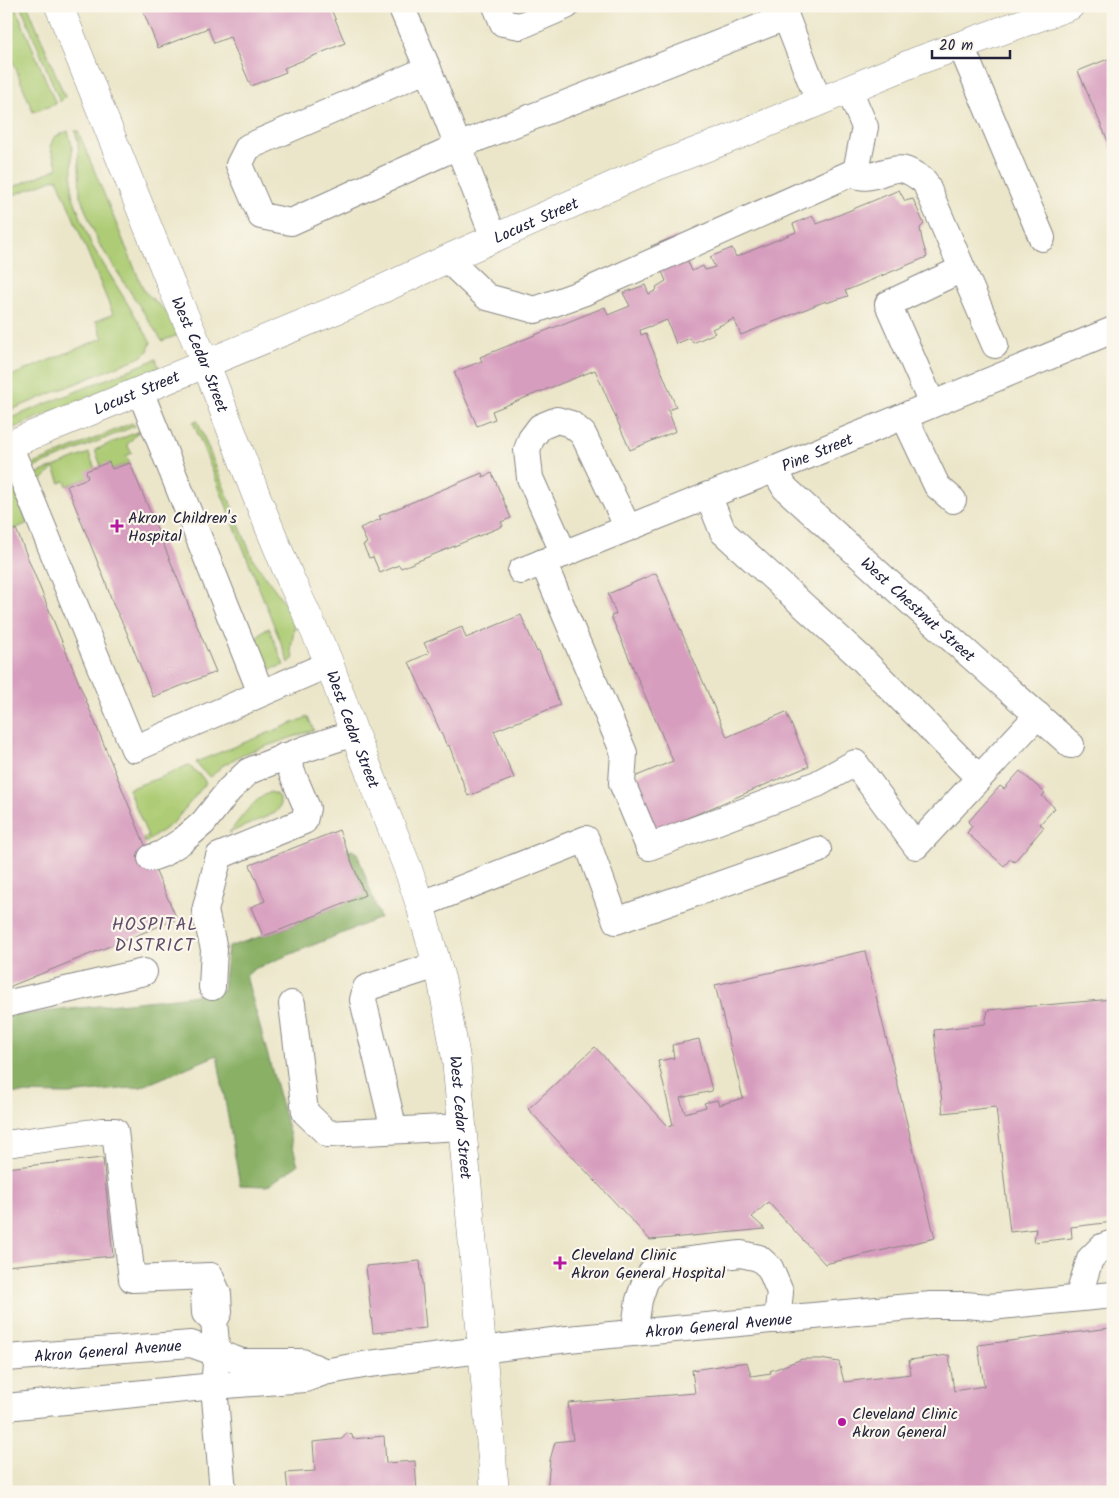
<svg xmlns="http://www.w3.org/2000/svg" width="1119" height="1498" viewBox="0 0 1119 1498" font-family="Kalam,sans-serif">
	<rect width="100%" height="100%" fill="#fbf7ec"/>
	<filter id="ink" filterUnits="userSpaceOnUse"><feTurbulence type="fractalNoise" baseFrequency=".02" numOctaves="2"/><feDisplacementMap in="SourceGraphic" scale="10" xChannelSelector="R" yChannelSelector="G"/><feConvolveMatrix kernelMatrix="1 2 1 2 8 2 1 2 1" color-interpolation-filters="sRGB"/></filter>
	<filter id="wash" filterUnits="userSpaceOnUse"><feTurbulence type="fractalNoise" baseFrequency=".0096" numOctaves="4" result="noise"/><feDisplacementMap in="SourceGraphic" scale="20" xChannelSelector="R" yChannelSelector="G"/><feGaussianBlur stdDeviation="1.12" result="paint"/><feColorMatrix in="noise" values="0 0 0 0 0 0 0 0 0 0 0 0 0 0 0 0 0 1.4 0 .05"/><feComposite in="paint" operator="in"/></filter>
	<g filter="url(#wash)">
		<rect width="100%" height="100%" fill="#ebe6c9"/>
		<path fill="#adcc74" stroke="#687758" d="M6 6H15L56 104 33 112 6 44Z
			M21 6H28L65 97 60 102Z
			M68 131 72 146V194L91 244 151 342 148 351 143 356 6 412V378L103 338 96 321 113 314 57 178 6 198V190L58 168 50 147 54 137Z
			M75 131H78L144 291 170 315 178 335 162 341 98 242 80 196 78 141Z
			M156 359 159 368 6 431V420Z
			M197 420 253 559 289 609 295 623 291 649 294 658 289 663 193 422Z
			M132 423 135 426 33 468 34 464Z
			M139 431 127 445 132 453 126 456 130 463 112 469 101 466 95 450Z
			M89 453 95 469 88 478 67 486 65 481 60 483 54 468 38 484 33 475Z
			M13 484 28 523 6 533V486Z
			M269 628 284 665 272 669 260 662 252 644 262 631Z
			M308 717 314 730 243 754 222 766 211 777C205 774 199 768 196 762Z
			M188 765 202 777 206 783 174 822 145 843 143 839 148 836 128 789 167 775Z
			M271 792 277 795 280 799V807L275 813 229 833C241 818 253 799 271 792Z"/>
		<path fill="#8ab066" stroke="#566950" d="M352 850 357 853 380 918 254 969 246 976 298 1165 267 1186 240 1185 217 1055 141 1087 68 1094 6 1093V1016L183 997 223 991 228 947 278 931 365 895 347 851Z"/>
		<g id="blocks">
			<path fill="#d79dbe" d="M141 6H334L335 9H331L345 43 284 68 286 72 251 86 230 37 214 43 208 28 158 48Z
				M1113 57V153L1078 71Z
				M899 190 905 201 913 199 924 224 920 228 922 240 927 257 845 291 848 296 826 303V301L741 335 734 319 712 329 715 333 693 343 690 338 676 344 667 320 640 330 641 335 646 333 676 407 668 410 676 431 630 450 595 370 492 411 495 419 477 426 454 372 482 361 480 357 605 307 608 315 630 306 623 293 645 285 649 294 655 291 657 289 656 287 666 281 651 246 677 236 692 271 703 266 705 270 715 267 710 257 732 248 736 257 796 232 793 224 812 216 817 224Z
				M109 462 112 469 130 463 216 672 153 697 125 628 113 604 106 583 67 486 88 478 86 471Z
				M482 473 483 477 492 473 511 518 501 522 503 526 401 568 399 565 380 573 373 557 369 558 363 545 367 543 360 528 381 519 379 516Z
				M16 529 156 872 177 919 6 988V533Z
				M656 573 727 737 786 712 809 766 655 832 627 780 673 761 611 616 616 614 608 594Z
				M521 615 537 652 539 651 560 705 494 731 514 778 468 796 449 745 447 746 409 662 429 653 424 643 462 627 466 638Z
				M1020 771 1045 793 1042 796 1055 808 1040 824 1044 827 1014 862 1010 859 1004 866 967 833 972 826 968 822 1000 786 1004 789Z
				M339 830 365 895 278 931 263 936 251 907 265 901 250 865Z
				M865 951 935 1238 825 1264 768 1202 752 1217 765 1229 650 1240 528 1109 595 1047 669 1127 673 1125 658 1061 674 1058 672 1045 699 1039 712 1091 680 1098 685 1113 706 1107 704 1103 717 1100 719 1105 743 1098 715 985Z
				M1113 999V1222L1071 1227 1072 1238 1034 1242 1036 1229 1010 1232 996 1107 943 1113 934 1030 985 1024 988 1010Z
				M103 1158 113 1256 6 1266V1168Z
				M420 1261 426 1328 373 1333 366 1266Z
				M1110 1328 1113 1347V1492H547L550 1460 555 1442 573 1440 568 1403 695 1393 692 1370 747 1362 751 1376 771 1373 770 1371 802 1359H820L839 1362 844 1382 911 1374 909 1360 949 1355 954 1391 984 1386 978 1345Z
				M347 1433 352 1435 353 1439 384 1436 386 1463 415 1461 417 1492H288L286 1473 315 1471 313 1442 342 1439Z"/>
		</g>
	</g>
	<g filter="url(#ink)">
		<use href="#blocks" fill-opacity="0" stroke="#868482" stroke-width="1"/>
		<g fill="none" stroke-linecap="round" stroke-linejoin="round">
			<defs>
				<g id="minor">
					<path d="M401 6 428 69 494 238"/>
					<path d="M496 6 503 23 520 26 566 6"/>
					<path d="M786 17 819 102"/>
					<path d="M961 46 1042 238"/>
					<path d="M428 69 248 147 239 165 261 216 291 222 458 146 786 17 782 6"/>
					<path d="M849 90 865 127 856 171 859 176C867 178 871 176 878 174 900 166 906 167 925 182L995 345"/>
					<path d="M447 259 487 297 535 310 585 292 856 171"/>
					<path d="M140 391 261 693"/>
					<path d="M932 404 888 304 962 269"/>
					<path d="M904 416 937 486 953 500"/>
					<path d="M9 445 134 749 329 664"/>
					<path id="s1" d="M774 469 785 488 919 610 1071 745"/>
					<path d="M708 495 723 532 861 658 979 778"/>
					<path d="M564 554 530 478 527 450 531 439 540 427 557 420 571 424 583 434 628 528"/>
					<path d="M543 562 624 753 622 783 649 847 817 784 855 763 916 846 1038 715"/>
					<path id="s2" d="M521 571 800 459 1113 330"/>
					<path d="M151 858 162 854 182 841 203 823 229 790 249 771 305 749 354 733"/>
					<path d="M420 905 586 839 616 921 818 850"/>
					<path d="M212 987 214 949 205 911 219 856 304 821 307 808 285 756"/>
					<path d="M6 1004 144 972"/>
					<path d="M292 1004 305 1112 328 1134 462 1127"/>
					<path d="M394 1130 363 1000 366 988 437 965"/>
					<path d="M6 1144 102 1131H115L132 1279 210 1276"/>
					<path d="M1078 1298 1090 1259 1102 1247 1113 1243"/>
					<path d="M214 1322 205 1313 204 1295 210 1276 218 1294 219 1312 214 1322 217 1353 214 1386 223 1492"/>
					<path d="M634 1333 639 1300 645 1282 653 1270 665 1263 741 1254 759 1258 770 1268 780 1292 777 1320"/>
					<path id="s3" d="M6 1358 191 1344 242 1362H302L321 1370"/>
					<path id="s4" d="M6 1407 214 1386 305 1379 324 1372 369 1364 568 1339 931 1305H965L990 1307 1113 1295"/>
				</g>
				<g id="major">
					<path id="s5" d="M59 6 172 287 206 364 256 495 290 578 328 660 354 733 408 869 420 905 442 982 456 1058 495 1492"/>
					<path id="s6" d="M6 446 348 305 447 259 655 167 734 137 917 61 1070 6"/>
				</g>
			</defs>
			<use href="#minor" stroke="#868482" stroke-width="28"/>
			<use href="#major" stroke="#868482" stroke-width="29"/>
			<use href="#minor" stroke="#fff" stroke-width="26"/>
			<use href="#major" stroke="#fff" stroke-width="28"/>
		</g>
	</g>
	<g fill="#b5179e" stroke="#fbf7ec" stroke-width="2">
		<path d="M114.5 518.5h5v5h5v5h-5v5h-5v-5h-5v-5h5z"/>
		<path d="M557.5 1255.5h5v5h5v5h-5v5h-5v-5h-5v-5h5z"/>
		<circle cx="842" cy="1422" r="5"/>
	</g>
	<g text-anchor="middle" stroke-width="4.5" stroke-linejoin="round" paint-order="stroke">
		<g font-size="16" fill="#22223b" stroke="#fbf7ec">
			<text dy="6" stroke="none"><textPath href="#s6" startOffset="576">Locust Street</textPath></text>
			<text dy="6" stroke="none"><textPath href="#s5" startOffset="376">West Cedar Street</textPath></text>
			<text dy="6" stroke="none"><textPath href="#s6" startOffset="141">Locust Street</textPath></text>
			<text dy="6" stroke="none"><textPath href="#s2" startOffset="319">Pine Street</textPath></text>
			<text dy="6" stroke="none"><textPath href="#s1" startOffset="202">West Chestnut Street</textPath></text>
			<text dy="6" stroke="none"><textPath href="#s5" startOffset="781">West Cedar Street</textPath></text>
			<text dy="6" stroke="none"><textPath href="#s5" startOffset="1186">West Cedar Street</textPath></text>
			<text dy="6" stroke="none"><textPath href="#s4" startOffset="718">Akron General Avenue</textPath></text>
			<text dy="6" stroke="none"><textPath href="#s3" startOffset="102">Akron General Avenue</textPath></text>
		</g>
		<g font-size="16" fill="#22223b" stroke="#fbf7ec" text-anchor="start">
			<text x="128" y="523">Akron Children's<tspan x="128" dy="18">Hospital</tspan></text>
			<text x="571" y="1260">Cleveland Clinic<tspan x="571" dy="18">Akron General Hospital</tspan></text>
			<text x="852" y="1419">Cleveland Clinic<tspan x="852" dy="18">Akron General</tspan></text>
		</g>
		<g font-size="18" letter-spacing="1" fill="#614d69" stroke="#fbf7ec">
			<text x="155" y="930">HOSPITAL<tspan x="155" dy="21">DISTRICT</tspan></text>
		</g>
	</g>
	<rect width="1119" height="1498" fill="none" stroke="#fbf7ec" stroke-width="25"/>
	<path d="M932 50v8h78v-8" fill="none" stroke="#22223b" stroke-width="2.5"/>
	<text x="939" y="50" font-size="15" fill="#22223b" stroke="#fbf7ec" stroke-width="4" paint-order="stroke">20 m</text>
</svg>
